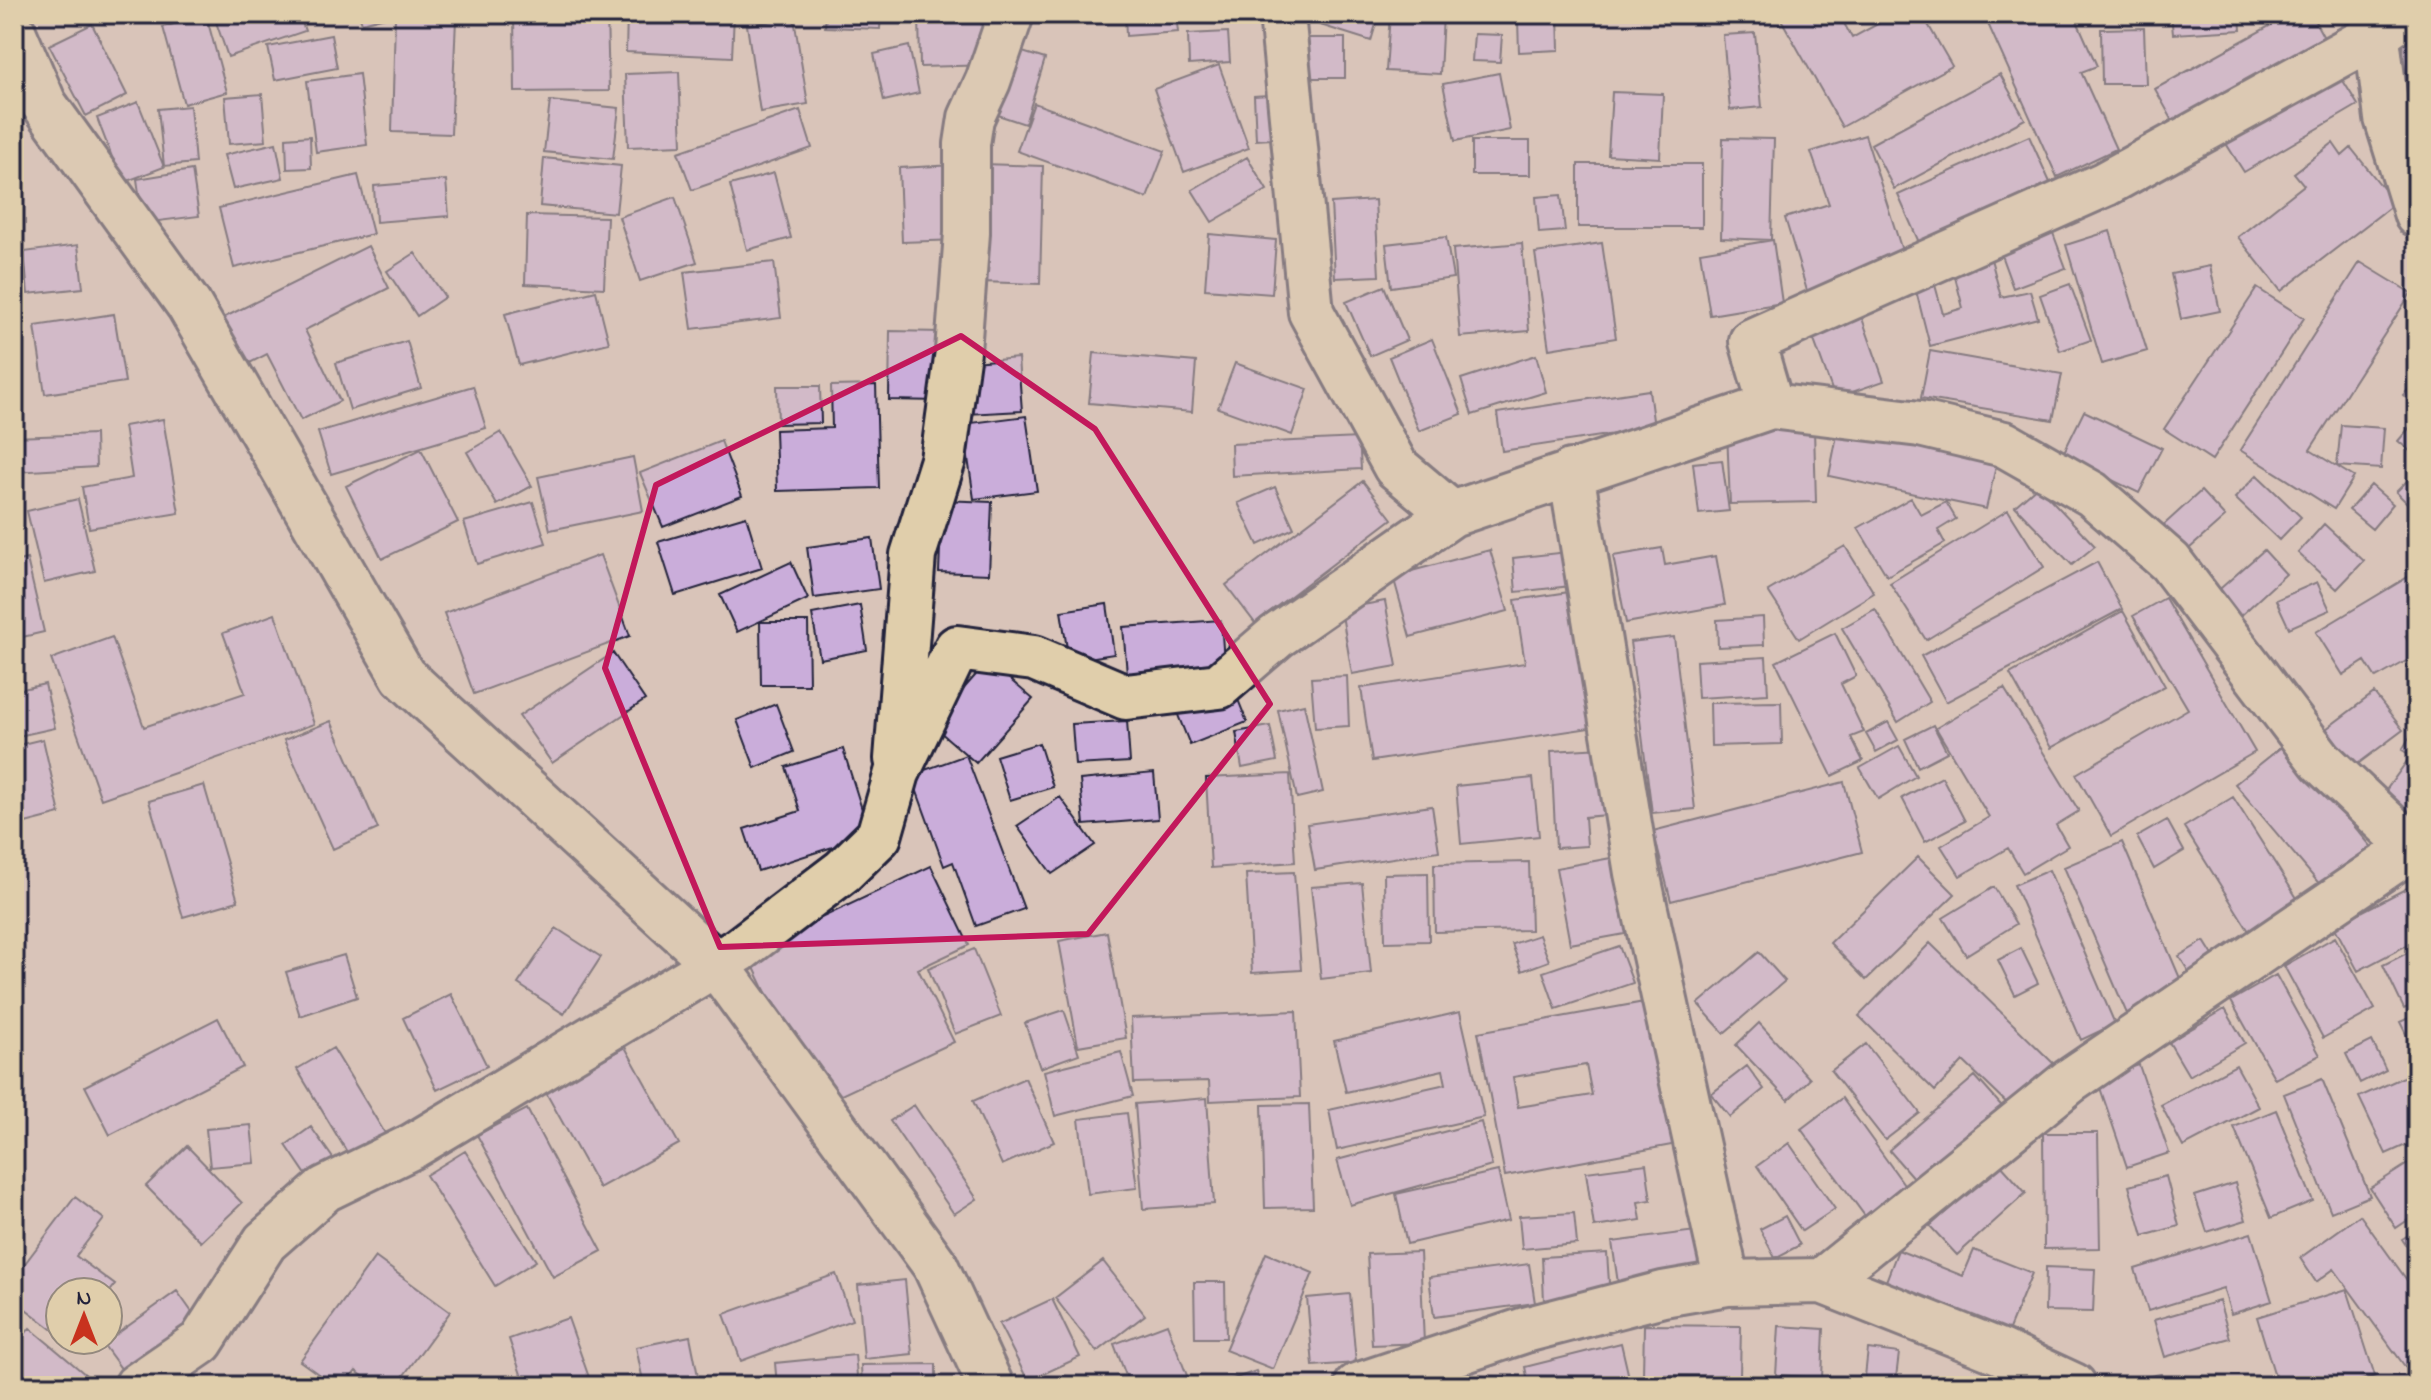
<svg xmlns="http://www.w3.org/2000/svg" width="2431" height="1400" viewBox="0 0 2431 1400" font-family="'Indie Flower',sans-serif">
	<rect width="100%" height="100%" fill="#d9c4b9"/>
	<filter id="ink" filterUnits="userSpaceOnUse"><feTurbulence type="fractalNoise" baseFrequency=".0125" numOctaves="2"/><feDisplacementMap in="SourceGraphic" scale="16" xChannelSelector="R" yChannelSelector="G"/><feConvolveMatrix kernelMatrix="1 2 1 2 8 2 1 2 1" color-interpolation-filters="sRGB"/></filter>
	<g filter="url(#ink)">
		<path fill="#caadda" stroke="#22223b" stroke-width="2" fill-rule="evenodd" d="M230 14H299L305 31 228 57 215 19Z
			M359 14H397L362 23Z
			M514 14H607L609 91 515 92Z
			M627 14H734L732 57 626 52Z
			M826 14H881L880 29 825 27Z
			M919 14H991L992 65 920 67Z
			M1125 14H1176L1178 32 1126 36Z
			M1195 14H1268L1267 21 1195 18Z
			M1316 14H1379L1371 41 1314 23Z
			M1390 14H1443L1440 74 1386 71Z
			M1488 14H1558L1559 50 1519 52 1518 20H1488Z
			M1778 14H1839L1852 38 1896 14H1922L1952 66 1842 127Z
			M2074 14 2097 66 2081 72 2116 149 2057 177 1984 15Z
			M2171 14H2240L2241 30 2173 34Z
			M2291 14H2311L2329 47 2178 130 2155 89Z
			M206 15 227 92 184 104 163 27Z
			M395 17 456 19 451 134 392 132Z
			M794 18 808 104 760 112 747 25Z
			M2404 18H2417V74L2403 73Z
			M92 24 127 95 86 116 49 45Z
			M2144 28 2146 84H2102L2101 29Z
			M1228 32 1230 62 1189 65 1188 34Z
			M1755 33 1762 107 1730 110 1723 35Z
			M1474 34 1502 35 1500 62 1472 61Z
			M331 35 337 68 275 80 268 47Z
			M1308 38H1345V78H1308Z
			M909 46 919 93 884 101 874 54Z
			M1003 46 1045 59 1025 124 983 110Z
			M1219 65 1249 148 1184 172 1154 89Z
			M2334 66 2358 105 2244 172 2220 134Z
			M679 72 682 145 628 147 625 74Z
			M1499 73 1510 130 1455 141 1443 84Z
			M359 74 367 145 316 152 307 81Z
			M2000 74 2025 119 1894 189 1871 144Z
			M2402 85 2417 86V132H2401Z
			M1612 92 1663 94 1660 158 1608 155Z
			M262 94 266 141 229 144 225 97Z
			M1285 94 1287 138 1256 140 1254 96Z
			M550 101 619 108 613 159 544 152Z
			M138 102 164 167 122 183 97 118Z
			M1034 103 1165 151 1147 198 1017 151Z
			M190 106 195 163 164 166 158 109Z
			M800 110 812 148 692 190 678 152Z
			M1865 135 1906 263 1808 294 1785 218 1829 204 1811 152Z
			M310 136 311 168 287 169 286 138Z
			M2029 136 2053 189 1921 247 1898 195Z
			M1723 138 1774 139 1771 240 1721 238Z
			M1472 141H1530V175H1472Z
			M276 143 283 178 233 189 224 155Z
			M2333 143 2342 156 2351 148 2395 203 2281 291 2238 237 2304 185 2294 173Z
			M1247 157 1267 190 1212 222 1192 190Z
			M544 158 621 166 616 213 540 206Z
			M983 164 1043 166 1040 284 980 282Z
			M1578 164H1702V227H1578Z
			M955 165 959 240 902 242 899 168Z
			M192 170 199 216 143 223 137 179Z
			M774 173 791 238 747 250 730 185Z
			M358 175 373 234 234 268 219 208Z
			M446 180 449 216 376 222 374 186Z
			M1561 195 1565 231 1539 233 1536 197Z
			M675 197 697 262 640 281 619 217Z
			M1375 200 1379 276 1335 278 1331 203Z
			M527 215 607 217 604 288 525 284Z
			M2050 225 2066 268 2013 288 1997 244Z
			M2110 231 2147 351 2102 364 2066 245Z
			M1209 234 1276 240 1272 294 1205 289Z
			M1446 237 1453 278 1391 287 1386 244Z
			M1773 240 1782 303 1710 315 1700 252Z
			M1522 243 1529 331 1460 337 1453 249Z
			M1602 243 1616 338 1549 349 1535 253Z
			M78 245 83 288 28 294 24 252Z
			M368 246 389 288 305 330 340 401 301 420 267 354 242 367 219 320Z
			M415 253 445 297 417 316 387 271Z
			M1990 255 2001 297 2030 291 2038 318 1930 346 1913 279 1932 274 1943 314 1963 308 1952 265Z
			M774 262 781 318 692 329 684 272Z
			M2360 262 2411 293 2310 450 2354 477 2334 509 2240 450Z
			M2210 266 2220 311 2181 319 2171 274Z
			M14 277 21 303 14 305Z
			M2070 284 2091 340 2060 351 2040 295Z
			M1384 286 1407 340 1370 356 1346 302Z
			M2257 288 2304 318 2212 460 2164 429Z
			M596 291 609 343 519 365 505 314Z
			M1857 304 1884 381 1835 398 1807 321Z
			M114 314 125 382 45 394 35 326Z
			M890 331 942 332 941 401 889 400Z
			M1432 339 1462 414 1419 431 1389 357Z
			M407 341 421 388 350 410 336 363Z
			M1930 351 2062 374 2053 420 1921 398Z
			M1094 353 1196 362 1192 412 1089 403Z
			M1536 355 1546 392 1472 415 1461 379Z
			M1018 358 1022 411 967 414 962 363Z
			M1235 363 1308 389 1292 435 1218 408Z
			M2417 380V408L2403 395Z
			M876 385 879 488 777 491 775 430 832 428 831 386Z
			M473 386 486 428 331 474 318 432Z
			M777 386H820L821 423 778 424Z
			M1649 390 1654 428 1502 451 1497 413Z
			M2084 411 2162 448 2139 493 2062 456Z
			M1026 416 1037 491 974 499 963 424Z
			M163 419 179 513 89 528 82 487 132 478 124 426Z
			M2417 419V457L2398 441Z
			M2341 425 2384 428 2381 469 2337 466Z
			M1814 429 1816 502 1730 504 1727 431Z
			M1838 430 1997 462 1986 509 1829 476Z
			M501 432 532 486 497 505 467 452Z
			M95 434 96 467 15 472 14 437Z
			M1359 438 1361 469 1232 476 1231 444Z
			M721 441 742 496 663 527 640 473Z
			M421 449 458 522 382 559 346 486Z
			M633 457 643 511 550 530 538 477Z
			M1722 460 1729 511 1699 514 1693 463Z
			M2417 471V513L2396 492Z
			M2257 475 2301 517 2279 540 2235 498Z
			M1363 481 1392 519 1255 623 1226 585Z
			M2371 485 2393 504 2372 529 2349 510Z
			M2038 486 2095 546 2072 565 2015 506Z
			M1275 487 1294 528 1258 545 1238 503Z
			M2201 491 2225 517 2181 556 2157 531Z
			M1911 498 1921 515 1946 502 1956 519 1938 530 1945 543 1887 576 1858 528Z
			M78 499 95 571 44 583 27 511Z
			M942 500 992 502 989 574 939 572Z
			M533 502 546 543 477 564 464 522Z
			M2008 510 2044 567 1926 640 1890 583Z
			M746 516 762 568 675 595 658 542Z
			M2324 524 2364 561 2337 589 2298 553Z
			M872 538 879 589 814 598 807 547Z
			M1845 546 1874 593 1799 639 1768 591Z
			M1662 548 1665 565 1716 556 1725 605 1626 623 1613 556Z
			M1490 550 1508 611 1410 637 1393 576Z
			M2264 550 2286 574 2236 620 2213 595Z
			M1567 552 1571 586 1516 592 1513 558Z
			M600 555 630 636 474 694 444 613Z
			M27 559 44 632 14 639V562Z
			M791 562 808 599 737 632 720 595Z
			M2097 562 2122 609 1946 702 1921 656Z
			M2413 574 2417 581V629L2405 636 2417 655 2376 678 2365 661 2343 675 2316 632Z
			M2317 582 2330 610 2289 628 2276 600Z
			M1583 590 1603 726 1372 761 1361 688 1525 663 1515 600Z
			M2165 598 2255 752 2111 836 2076 774 2188 709 2133 616Z
			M1385 601 1397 666 1352 674 1341 609Z
			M1107 604 1114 654 1069 661 1061 611Z
			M860 605 867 650 820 659 812 614Z
			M1875 609 1930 702 1898 722 1842 628Z
			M2123 611 2165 686 2051 748 2010 674Z
			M275 614 314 724 101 799 51 659 112 637 144 727 245 693 223 633Z
			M1763 617 1764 645 1718 647 1717 620Z
			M1221 620 1225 677 1128 685 1123 627Z
			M760 622H808L809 685H761Z
			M1835 633 1856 676 1841 684 1864 732 1851 737 1863 761 1832 776 1776 662Z
			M1674 637 1695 809 1652 813 1630 642Z
			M613 653 645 700 552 763 519 716Z
			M1766 657 1768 694 1698 698 1696 661Z
			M988 661 1033 699 976 763 932 725Z
			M1347 676 1349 726 1315 728 1311 678Z
			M45 684 55 728 14 737V691Z
			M1233 687 1247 722 1190 745 1176 710Z
			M2004 688 2079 811 2056 825 2068 846 2023 873 2008 848 1960 876 1941 846 1989 817 1936 728Z
			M2374 693 2403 730 2347 772 2318 735Z
			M1781 702 1782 744 1711 746 1710 703Z
			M776 704 794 752 755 768 737 720Z
			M1304 704 1323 792 1297 798 1278 710Z
			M331 721 378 829 333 849 284 740Z
			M1127 721 1130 762 1075 765 1072 724Z
			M1888 722 1898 740 1876 752 1866 734Z
			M1933 725 1947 752 1918 767 1905 739Z
			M2417 725V759L2402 750Z
			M1270 726 1277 761 1242 768 1236 732Z
			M43 739 60 814 14 826V746Z
			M1039 743 1053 787 1010 800 996 756Z
			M2285 744 2375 851 2327 893 2235 784Z
			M1899 746 1916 776 1878 799 1860 768Z
			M1602 748 1607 815 1585 817 1587 846 1556 848 1551 751Z
			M843 749 870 835 758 871 744 829 800 811 786 767Z
			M966 755 1024 909 976 926 953 862 944 866 911 775Z
			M2410 757 2417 762V826L2379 800Z
			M1154 773 1158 819 1084 825 1080 780Z
			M1290 774 1295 862 1211 868 1206 778Z
			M1942 777 1965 821 1925 842 1902 798Z
			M1533 778 1539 836 1461 844 1456 786Z
			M1844 782 1862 852 1671 901 1653 831Z
			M204 785 238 901 183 917 149 801Z
			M1060 797 1095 845 1052 874 1017 826Z
			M2233 797 2302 906 2252 936 2184 827Z
			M1432 806 1439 851 1315 870 1307 824Z
			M2167 820 2184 851 2154 869 2137 837Z
			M2122 842 2185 990 2127 1014 2064 867Z
			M1622 856 1636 932 1570 944 1556 868Z
			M1918 857 1955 894 1866 980 1830 943Z
			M1529 862 1531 930 1435 932 1434 864Z
			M931 866 969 945 918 969 954 1042 820 1105 747 953Z
			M2049 870 2115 1024 2081 1040 2014 885Z
			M1294 872 1301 970 1252 973 1246 874Z
			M1428 873 1429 941 1385 942 1384 874Z
			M1362 883 1371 973 1321 979 1311 887Z
			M2417 883V940L2358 971 2334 926Z
			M1994 887 2016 924 1966 955 1943 918Z
			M556 928 601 957 564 1014 518 984Z
			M1107 932 1126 1038 1078 1046 1059 941Z
			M1539 935 1549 961 1522 971 1512 944Z
			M2335 937 2375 1009 2323 1038 2284 966Z
			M2204 941 2219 965 2194 980 2179 956Z
			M1930 943 2055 1065 2012 1108 1963 1061 1935 1091 1859 1016Z
			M1619 946 1633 983 1556 1009 1543 972Z
			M2021 948 2038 983 2015 995 1998 960Z
			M2417 948V1003L2404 1009 2383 965Z
			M974 949 1001 1016 955 1034 928 968Z
			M1759 952 1785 981 1724 1033 1698 1004Z
			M344 955 357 997 300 1016 286 972Z
			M2276 975 2320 1055 2275 1079 2231 1001Z
			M451 994 487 1066 437 1090 403 1018Z
			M1650 1001 1677 1144 1505 1176 1478 1032ZM1586 1065 1592 1095 1518 1107 1513 1077Z
			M2225 1009 2245 1043 2189 1076 2169 1042Z
			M1064 1010 1079 1054 1040 1068 1025 1023Z
			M1296 1011 1300 1097 1210 1101 1209 1081 1134 1083 1131 1018Z
			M1460 1012 1484 1117 1337 1150 1329 1110 1446 1084 1443 1070 1346 1092 1334 1041Z
			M2417 1014V1056L2400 1022Z
			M218 1018 243 1067 110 1135 85 1086Z
			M1759 1023 1810 1079 1788 1100 1736 1045Z
			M2372 1041 2386 1070 2360 1083 2346 1054Z
			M1866 1044 1920 1113 1885 1140 1831 1071Z
			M625 1047 679 1144 599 1188 545 1091Z
			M333 1048 386 1135 350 1157 297 1069Z
			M1121 1052 1133 1096 1055 1116 1044 1071Z
			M2139 1065 2169 1153 2127 1167 2097 1079Z
			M2236 1065 2259 1107 2183 1147 2161 1105Z
			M1747 1066 1764 1089 1730 1117 1711 1094Z
			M2417 1071V1140L2386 1154 2359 1097Z
			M1975 1076 2008 1113 1921 1187 1889 1150Z
			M1025 1078 1054 1142 1002 1165 973 1101Z
			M2322 1079 2370 1196 2331 1212 2284 1094Z
			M1207 1098 1214 1204 1143 1209 1135 1104Z
			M1842 1098 1906 1187 1865 1216 1801 1129Z
			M1309 1104 1313 1207 1265 1208 1262 1105Z
			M914 1105 977 1199 954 1214 890 1121Z
			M527 1109 602 1251 553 1277 477 1135Z
			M2276 1110 2313 1201 2271 1218 2234 1127Z
			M1127 1113 1137 1188 1088 1194 1079 1119Z
			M1481 1122 1492 1166 1350 1205 1337 1160Z
			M251 1125 255 1163 210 1167 206 1129Z
			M311 1127 337 1164 311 1182 286 1145Z
			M2043 1133H2098L2100 1248 2044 1249Z
			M1789 1143 1835 1209 1802 1231 1757 1166Z
			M187 1146 242 1203 201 1242 146 1186Z
			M465 1151 536 1261 495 1286 426 1175Z
			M2417 1158V1214L2396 1228 2370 1188Z
			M1646 1164 1651 1200 1638 1202 1641 1220 1594 1227 1586 1172Z
			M2000 1164 2026 1193 1957 1255 1930 1226Z
			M1498 1171 1509 1220 1407 1244 1396 1194Z
			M2166 1176 2179 1226 2143 1236 2129 1186Z
			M2235 1183 2246 1220 2207 1232 2195 1196Z
			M75 1197 104 1219 76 1256 115 1285 108 1294 60 1292V1335L14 1300V1278Z
			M1574 1213 1577 1244 1522 1249 1519 1216Z
			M2360 1215 2417 1294V1383L2334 1269 2316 1282 2300 1258Z
			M1785 1216 1800 1245 1775 1258 1760 1229Z
			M2417 1230V1262L2402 1239Z
			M1695 1231 1700 1271 1618 1283 1612 1242Z
			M2251 1233 2272 1301 2231 1314 2223 1288 2148 1311 2135 1269Z
			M1898 1250 1963 1276 1974 1250 2032 1273 2005 1339 1883 1289Z
			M1420 1252 1424 1343 1372 1345 1367 1254Z
			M1266 1253 1313 1273 1273 1369 1225 1350Z
			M1607 1253 1610 1297 1544 1301 1542 1257Z
			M375 1257 450 1312 396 1386H376L356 1371 344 1386H335L300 1361Z
			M1103 1261 1145 1315 1097 1352 1055 1298Z
			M1529 1264 1535 1303 1434 1317 1429 1277Z
			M2046 1267 2095 1269 2093 1312 2045 1311Z
			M836 1274 852 1320 741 1361 724 1314Z
			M905 1280 912 1354 864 1359 858 1285Z
			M1194 1282H1225L1226 1338H1195Z
			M2347 1289 2375 1376 2343 1386H2278L2257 1317Z
			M177 1291 201 1325 128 1378 103 1344Z
			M1350 1294 1356 1363 1313 1366 1307 1298Z
			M1052 1299 1080 1357 1028 1381 999 1324Z
			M2219 1301 2230 1338 2165 1357 2154 1320Z
			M568 1318 592 1386H525L509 1339Z
			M1167 1324 1191 1386H1130L1114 1344Z
			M1644 1325 1741 1326 1740 1376 1643 1375Z
			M1779 1326 1824 1329 1822 1378 1776 1375Z
			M30 1328 98 1385 97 1386H14V1348Z
			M690 1336 700 1386H644L636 1347Z
			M1621 1343 1631 1386H1529L1525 1367Z
			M1868 1349 1899 1353 1895 1386H1864Z
			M855 1355 858 1386H777L775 1363Z
			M936 1364V1386H862L861 1365Z
			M1256 1371 1262 1386H1213Z
			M2161 1374 2163 1386H2124L2123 1381Z
			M1744 1381V1386H1649V1384Z
			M1766 1384H1843L1766 1386Z"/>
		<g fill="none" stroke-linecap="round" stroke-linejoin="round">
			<defs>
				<path id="minor" d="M1282 14 1311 312 1396 467 1452 514
					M2374 14 2387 118 2417 215
					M14 34 44 104 189 305 403 676 715 963 935 1265 991 1386
					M1771 406 1752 341 2105 184 2376 35 2404 14
					M1571 472 1637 873 1727 1283
					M897 759 913 555 943 460 958 351 967 233V144L971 118 988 81 1011 14
					M1822 1281 2070 1081 2412 848
					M137 1386 201 1342 265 1242 325 1189 413 1146 739 950 843 871 879 836 897 773 957 648 1034 658 1126 697 1219 686 1277 636 1452 514 1771 406 1920 424 2004 444 2092 494 2170 562 2321 761 2417 852
					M1357 1386 1525 1330 1663 1294 1727 1283 1822 1281 2001 1352 2074 1386"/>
			</defs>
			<use href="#minor" stroke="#22223b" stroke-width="50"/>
			<use href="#minor" stroke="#e0ceab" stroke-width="44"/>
		</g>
	</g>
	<path d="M0 0H2431V1400H0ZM961 336 1095 429 1270 704 1088 934 720 947 605 668 656 485Z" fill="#d9c4b9" fill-opacity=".55" fill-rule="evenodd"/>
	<path fill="none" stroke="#c2185b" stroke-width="6" stroke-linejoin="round" d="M961 336 1095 429 1270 704 1088 934 720 947 605 668 656 485Z"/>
	<rect width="2431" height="1400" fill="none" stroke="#e0ceab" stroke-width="48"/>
	<rect x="24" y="24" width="2383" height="1352" fill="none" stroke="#22223b" stroke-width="3" filter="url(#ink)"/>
	<g transform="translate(84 1316)"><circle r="38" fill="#e0ceab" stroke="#94897e" stroke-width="2"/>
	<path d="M0-6L14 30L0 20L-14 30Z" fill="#c8321e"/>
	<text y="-12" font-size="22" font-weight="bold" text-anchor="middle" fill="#22223b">N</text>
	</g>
</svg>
